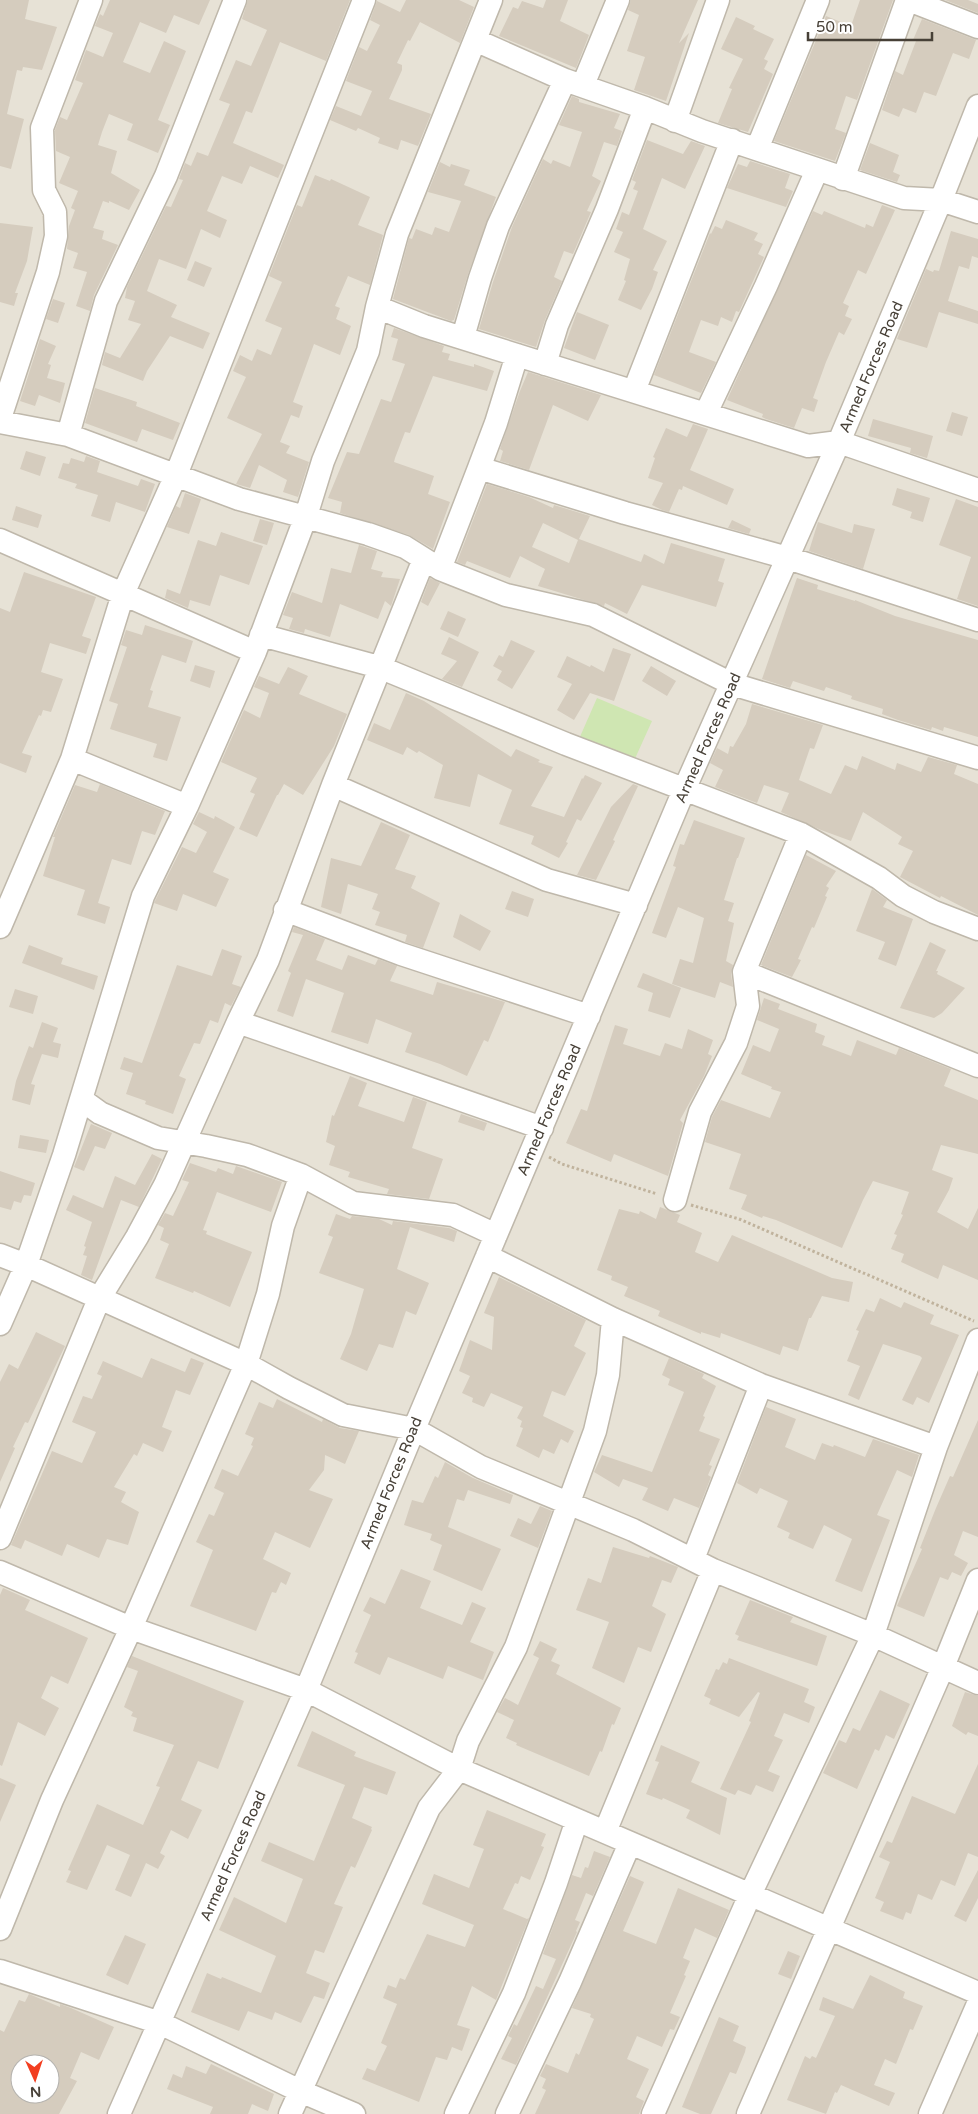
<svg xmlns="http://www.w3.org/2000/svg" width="978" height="2114" viewBox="0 0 978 2114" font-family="'Varela Round',sans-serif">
	<rect width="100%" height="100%" fill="#f3f0e8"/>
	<path fill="#e7e2d6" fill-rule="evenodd" d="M0 0H978V2114H0ZM20 2064H50V2094H20Z"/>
	<path fill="#cfe6b2" d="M597 698 652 721 633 763 579 739Z"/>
	<path fill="#d5ccbe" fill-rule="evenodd" d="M0 0H29L25 19 57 27 42 70 23 67 22 71 17 70 7 114 24 119 11 169 0 166Z
		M110 0H210L199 25 174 15 166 33 140 22 123 62 150 73 164 41 186 51 158 120 170 125 158 153 127 140 133 124 109 114 102 132 98 145 117 151 111 173 140 190 129 210 109 201V203L103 201 93 228 104 231 102 239 118 245 94 295 90 311 76 306 87 272 73 268 78 253 67 249 69 226 75 210 71 208 78 191 59 183 70 157 56 151 55 130 60 117 67 120 83 83 75 80 86 50 103 57 113 33 95 26 100 14 103 16Z
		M248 0H350L326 61 280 42 252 113 246 111 233 143 284 165 278 178 250 166 242 184 222 176 207 211 227 220 220 238 201 229 186 269 159 259 147 291 177 305 171 317 210 333 203 349 170 336 147 371 143 381 102 365 105 352 120 358 141 324 128 320 135 301 125 298 127 287 166 206 171 207 183 180 179 179 185 163 191 166 197 152 208 156 230 104 219 100 236 60 251 66 267 30 242 19Z
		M406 0H459L474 7 460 43 420 22 410 41 408 40 397 63 402 65V70L389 99 431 114 418 146 401 140 398 150 378 143 380 138 358 128 356 131 330 120 336 106 361 116 372 91 346 81 359 47 367 51 380 25 370 20 377 1 400 12Z
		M546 0H568L560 21 589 35 576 68 499 36 513 7 518 9 522 1 543 8Z
		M631 0H698L679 43 689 33 666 101 634 90 645 57 627 51 639 15 628 10Z
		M860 0H893L857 100 846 96 835 129 846 133 835 161 774 141 826 16 851 26Z
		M945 0H968L978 4V13Z
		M736 17 755 26 753 29 774 39 764 59 768 61 764 69 773 74 748 132 718 123 732 89 729 88 743 59 721 49Z
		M922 19 976 40 969 59 953 53 936 96 924 92 916 113 903 108 899 117 882 110 895 71 903 75 916 41 913 40Z
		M572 96 579 99V102L620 114 614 128 622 131 617 146 604 142 592 176 601 181 587 211 591 212 573 254 564 251 554 277 562 281 545 320 536 347 479 329 493 282 512 227 543 159 551 164 553 160 570 167 582 132 559 125Z
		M647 140 683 154 691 141 705 146 685 189 662 178 643 229 667 241 653 270 658 272 652 289 641 310 618 300 626 281 624 280 630 259 614 252 623 232 616 229 622 212 629 215 638 191 633 189 636 182 632 180Z
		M870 143 899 155 893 172 900 175 897 182 860 170Z
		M750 161 790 174 785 188 793 191 786 207 727 188 738 164 747 167Z
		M440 162 450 167 451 164 470 170 464 185 496 197 468 274 454 320 451 321 393 299 409 238 412 239 416 229 432 235 435 227 449 232 461 201 428 192Z
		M315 175 330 181 331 179 370 197 358 225 383 235 370 285 348 276 335 306 340 308 336 319 351 326 340 355 314 344 293 402 303 406 299 418 291 415 280 442 290 446 286 453 309 462 298 497 283 492 287 480 259 465 250 488 236 484 262 434 227 418 246 377 233 371 240 355 252 361 257 349 271 355 282 328 265 321 282 282 269 276 297 205 302 207Z
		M882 205 895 210 866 274 858 270 843 303 849 306 845 316 852 319 844 335 839 332 826 362 813 398 818 400 814 412 802 408 794 428 766 419 762 417 763 414 727 400 813 211 822 215 824 211 865 228 866 224 873 227Z
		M726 220 758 233 754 240 763 244 758 254 764 257 739 312 736 311 732 322 721 317 718 326 701 320 689 352 716 362 701 393 654 375 710 233 711 234 715 226 722 229Z
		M0 223 33 227 27 261 15 293H18L14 306 0 302Z
		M951 231 978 239V258L972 256 969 269 959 266 948 301 978 311V324L939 312 927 348 897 339 926 269 933 272 934 270 939 271Z
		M195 261 212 268 204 287 187 280Z
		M53 299 65 303 58 323 46 319Z
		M577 312 609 325 595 360 564 348Z
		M394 328 444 346 442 352 450 354 448 360 474 367V364L494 371 487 391 433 376 410 433 405 432 395 458 394 462 434 476 428 494 450 502 433 549 409 535 340 513 342 502 328 498 347 452 359 454 381 399 391 402 405 364 392 360 398 339 391 337Z
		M40 339 56 346 48 364 51 365 47 378 65 383 60 403 39 395 35 406 20 401Z
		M528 372 601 395 588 421 553 405 529 470 500 461 503 451 500 449 520 391Z
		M95 388 137 402 136 406 180 423 173 440 142 429 137 442 85 423Z
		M952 412 968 417 962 436 946 431Z
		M873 419 933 436 927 458 910 453 911 448 868 436Z
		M693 424 708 429 690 470 734 489 727 505 683 486 682 490 679 489 669 512 662 510 652 505 663 483 648 478 655 458 653 457 666 428 687 437Z
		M26 451 46 457 40 476 20 469Z
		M86 456 100 461 97 472 138 486 141 479 155 484 145 512 116 502 110 522 91 516 98 495 75 488 77 484 58 478 63 463 69 464 71 458 84 462Z
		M487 484 529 497 553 508 554 505 590 516 579 539 641 562 644 554 664 564 671 543 725 559 718 581 724 583 716 607 642 585 627 614 605 603 604 606 538 586 545 569 520 556 510 578 467 561 465 565 457 562ZM543 523 578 540 569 563 532 547Z
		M897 488 930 498 923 522 910 518 912 512 892 505Z
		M185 493 201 499 189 534 167 527 176 506 180 508Z
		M956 499 978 507V606L957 599 971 557 939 545Z
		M16 506 42 515 38 528 12 520Z
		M260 519 274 523 267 545 253 541Z
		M732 520 751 529 749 534 728 528Z
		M818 522 852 533 854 524 875 529 863 569 809 551Z
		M221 532 263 546 249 585 220 575 210 606 190 600 188 608 165 598 167 589 180 594 198 540 216 546Z
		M359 545 377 551 371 569 383 572 381 577 400 579 391 606 385 601 378 619 340 604 330 637 305 629 304 633 289 629 293 618 283 615 292 592 322 603 331 568 351 573Z
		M24 572 96 597 82 636 91 639 86 654 50 643 41 672 63 679 51 712 43 710 41 716 39 715 22 753 32 756 26 773 0 763V608L10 612Z
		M430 578 440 583 428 606 421 602Z
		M797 578 818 585 817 589 855 601V600L895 616 978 640V737L944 727 943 731 932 727 931 730 898 720 882 714 883 709 851 699 852 696 826 687 824 691 793 681 790 688 762 679Z
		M448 611 466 619 458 637 440 629Z
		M145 625 193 641 186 663 162 655 150 690 153 691 148 707 181 717 167 761 153 757 157 744 110 729 118 704 109 701 127 647 121 645 126 630 142 635Z
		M449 637 479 652 462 687 442 679 457 661 441 654Z
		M511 640 535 651 512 689 497 680 502 671 493 666 499 655 503 657Z
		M613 648 631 654 614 701 590 693 574 720 557 710 572 684 557 677 567 656 590 667 591 665 604 672Z
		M195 665 215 671 210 688 190 681Z
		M651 666 676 681 667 696 642 681Z
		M288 667 308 676 299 694 347 714 334 746 303 795 284 784 278 795H277L257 837 239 829 255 794 250 792 257 778 221 762 244 710 260 718 269 693 254 687 259 676 279 684Z
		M406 693 424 701 511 757 516 749 540 760 538 762 553 767 531 806 564 817 582 778 583 779 585 775 602 783 581 821 577 819 566 842 568 843 559 858 531 844 534 836 499 824 512 790 478 774 470 807 434 798 443 765 419 751 417 753 407 747 403 755 367 740 374 723 390 730Z
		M752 704 823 725 814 749 810 748 799 780 831 794 845 765 857 770 862 756 895 770 897 763 921 772 928 757 957 765 954 774 978 784V915L941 896 940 898 900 877 913 851 898 844 902 837 863 812 851 841 821 830 781 812 789 793 764 785 757 803 715 787 723 770 710 763 717 748 728 754 730 746 733 747 746 724Z
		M100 784 165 811 155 835 142 831 131 865 112 859 98 903 110 907 105 924 77 915 85 890 43 876 55 837H53L75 785 97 792Z
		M633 784 638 786 613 840 615 841 596 880 577 875 611 807Z
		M199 812 214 819 215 816 235 827 213 872 229 879 216 907 183 894 177 911 154 903 182 847 196 853 207 832 193 824Z
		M694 820 745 838 738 858H737L724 900 734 903 728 921 734 923 726 961 733 965 731 974 733 987 720 982 715 998 672 984 680 959 693 963 704 918 678 907 666 938 652 933 676 867 673 866 680 844 684 845Z
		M381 822 410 835 395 869 416 876 411 888 440 903 423 948 405 942 407 935 375 925 380 912 372 909 378 894 348 884 341 914 321 907 331 858 361 866Z
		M806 855 836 871 826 886 829 888 825 896 827 897 814 928 812 927 798 959 801 960 792 977 761 965Z
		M872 889 887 900 883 907 913 919 896 966 878 959 885 942 856 931Z
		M512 891 534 899 528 917 505 909Z
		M460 914 491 931 480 951 453 937Z
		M294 927 325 939 316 960 342 970 348 955 375 965 378 959 397 966 390 981 433 995 437 982 505 1002 488 1042 484 1040 467 1076 440 1064 405 1052 412 1033 376 1019 368 1044 331 1032 344 993 306 979 293 1017 277 1011 291 973 288 971 303 935 292 932Z
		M930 942 946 950 936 971H938L937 974 965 988 942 1013 934 1018 900 1008Z
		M29 945 63 958 61 964 98 976 94 990 22 963Z
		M222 949 242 956 232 984 241 987 231 1006 225 1003 218 1023 210 1020 200 1044 194 1043 179 1076 186 1079 173 1114 145 1104 146 1101 126 1094 133 1073 120 1069 124 1057 142 1063 177 965 212 976Z
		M643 973 681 988 670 1018 648 1011 653 993 637 987Z
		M15 989 38 996 33 1014 9 1007Z
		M764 998 780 1004 778 1009 817 1024 815 1032 825 1036 822 1045 851 1056 857 1040 896 1055 899 1048 951 1069 944 1086 978 1100V1154L941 1145 932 1170 953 1178 949 1190 937 1212 968 1229 978 1208V1280L943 1265 938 1279 901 1262 904 1254 891 1249 897 1235 894 1234 903 1215 901 1214 909 1192 873 1181 863 1200 842 1248 776 1220 763 1216 762 1218 741 1209 747 1195 729 1189 741 1154 705 1142 712 1117 721 1100 770 1118 781 1092 771 1089 772 1087 741 1074 753 1045 770 1052 779 1029 757 1020Z
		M42 1022 58 1028 53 1042 61 1044 58 1058 42 1054 31 1084 35 1085 30 1105 12 1100 16 1081 29 1046 33 1048Z
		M615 1025 628 1029 623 1044 660 1056 665 1043 682 1049 688 1029 713 1040 708 1054 712 1056 704 1076 680 1120 683 1123 668 1176 614 1154 611 1162 566 1143 581 1109 587 1111Z
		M350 1076 367 1083 358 1106 404 1122 413 1097 427 1102 412 1148 443 1159 429 1199 387 1194 389 1189 348 1177 350 1172 329 1165 335 1146 326 1142 332 1115 334 1116Z
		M461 1114 487 1123 484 1131 458 1122Z
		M91 1124 112 1133 105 1149 95 1146 84 1171 74 1167Z
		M20 1135 49 1140 46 1153 18 1148Z
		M152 1154 162 1159 139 1207 121 1200 92 1280 81 1275 87 1256 83 1255 86 1247 84 1246 92 1222 66 1210 73 1195 103 1208 115 1176 135 1185Z
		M190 1163 216 1172 218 1168 233 1174 236 1166 282 1182 271 1212 217 1192 203 1230 207 1231 206 1234 252 1252 230 1307 194 1291 193 1293 155 1278 169 1244 160 1240 164 1228 158 1225 165 1213 173 1216 189 1182 182 1180Z
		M0 1171 35 1183 31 1196 24 1195 21 1203 14 1201 11 1210 0 1207Z
		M660 1207 680 1215 677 1222 702 1233 695 1252 718 1262 732 1235 832 1278 853 1282 849 1302 822 1296 811 1318H809L798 1351 783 1346 780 1355 721 1333 720 1338 701 1332V1334L658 1316 660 1311 624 1296 628 1287 611 1280 612 1276 597 1270 619 1209 639 1214 640 1211 656 1219Z
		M336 1214 350 1219 352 1216 379 1219 392 1225 393 1221 449 1228 457 1231 454 1242 410 1227 397 1269 429 1283 416 1315 406 1311 393 1348 379 1344 367 1371 340 1359 351 1334 364 1289 319 1273 333 1237 328 1235Z
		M499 1277 586 1320 574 1346 586 1353 565 1396 552 1391 543 1416 574 1431 568 1443 561 1439 554 1454 543 1449 539 1458 516 1446 523 1428 520 1427 522 1421 517 1418 523 1407 491 1393 484 1407 472 1402 473 1398 462 1393 470 1376 459 1371 470 1340 492 1350 494 1317 484 1313Z
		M880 1298 901 1308 904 1302 934 1315 930 1324 959 1335 929 1403 917 1397 913 1405 902 1400 922 1358 920 1356 883 1344 859 1400 848 1395 860 1366 847 1361 859 1331 856 1330 866 1309 874 1312Z
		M36 1332 65 1346 28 1423 25 1422 13 1447 15 1448 0 1482V1382L9 1364 18 1369Z
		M151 1358 185 1372 191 1358 204 1363 190 1395 176 1390 162 1427 172 1431 163 1452 143 1443 137 1456 134 1454 114 1487 126 1492 121 1502 139 1512 128 1545 107 1539 99 1558 67 1544 62 1556 25 1540 21 1549 11 1545 52 1451 82 1463 96 1432 72 1422 83 1396 92 1399 102 1376 97 1374 103 1361 142 1378Z
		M669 1358 704 1374 702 1378 716 1386 703 1416 705 1417 699 1431 720 1439 709 1465 712 1466 708 1475 711 1477 699 1508 674 1498 668 1511 642 1500 648 1488 623 1479 619 1487 594 1472 602 1455 652 1472 684 1392 668 1385 670 1379 662 1375Z
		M277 1399 322 1422 323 1419 340 1428 359 1431 345 1464 325 1455 324 1470 309 1490 333 1499 310 1548 275 1532 263 1559 291 1573 286 1585 281 1582 276 1593 272 1592 256 1631 190 1606 213 1550 196 1542 209 1514 214 1516 224 1493 214 1488 222 1469 238 1476 253 1446 251 1445 254 1438 245 1434 259 1402 273 1408Z
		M766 1407 796 1419 785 1447 815 1460 822 1443 833 1447 834 1445 865 1457 873 1439 919 1455 912 1477 897 1470 877 1515 890 1520 862 1592 835 1581 852 1539 824 1525 813 1549 788 1538 790 1533 777 1527 788 1501 760 1488 757 1494 737 1483Z
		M978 1420V1537L963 1531 954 1555 968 1563 961 1576 952 1572 948 1580 940 1577 924 1617 897 1606 922 1549 920 1548 936 1508 950 1476 953 1477Z
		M445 1462 473 1478 513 1495 510 1504 468 1490 464 1501 457 1499 448 1527 501 1549 482 1591 433 1570 442 1545 430 1540 432 1534 404 1525 412 1500 423 1503 435 1476 438 1478Z
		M540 1506 552 1511 538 1548 510 1536 518 1518 531 1524Z
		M613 1547 649 1558 650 1556 678 1567 671 1583 662 1580 652 1606 666 1614 651 1652 638 1647 624 1683 592 1668 609 1622 576 1610 588 1578 601 1583Z
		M401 1569 431 1581 420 1608 462 1625 472 1602 486 1608 470 1642 494 1652 483 1680 448 1666 443 1679 388 1657 380 1675 354 1663 358 1653 355 1652 371 1615 363 1611 370 1597 385 1604Z
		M3 1588 30 1600 25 1610 88 1638 68 1684 51 1676 41 1698 59 1708 45 1736 18 1722 2 1766 0 1765V1595Z
		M750 1600 793 1617 790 1622 827 1636 817 1666 737 1640 739 1636 735 1634Z
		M540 1641 557 1649 551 1661 560 1665 556 1674 621 1708 614 1725 612 1724 602 1752 600 1751 589 1776 516 1745 517 1743 506 1738 514 1720 497 1712 505 1698 518 1705 539 1658 533 1655Z
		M132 1656 244 1701 218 1769 198 1761 181 1800 202 1810 188 1839 171 1830 160 1853 165 1856 158 1869 146 1863 131 1897 115 1890 130 1855 107 1845 87 1890 66 1882 71 1871 68 1870 97 1804 143 1825 160 1787 156 1786 174 1745 133 1731 137 1718 131 1716 133 1712 124 1707 138 1671 127 1667Z
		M729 1658 809 1689 804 1702 815 1707 809 1723 784 1713 774 1736 783 1740 768 1771 780 1776 773 1792 756 1785 751 1795 738 1790 735 1795 720 1789 751 1722 749 1721 760 1693 758 1692 739 1717 709 1704 711 1699 704 1696 716 1669 719 1670 723 1662 727 1664Z
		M880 1690 910 1704 894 1739 886 1735 879 1751 875 1749 857 1789 823 1773 839 1740 846 1743 853 1728 860 1731Z
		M965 1692 978 1696V1736L968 1732 966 1735 952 1726Z
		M312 1731 356 1752 354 1756 396 1772 387 1795 364 1787 352 1818 372 1827 371 1829 372 1830 355 1868 351 1866 334 1904 343 1907 324 1953 315 1950 306 1973 330 1983 324 1999 314 1996 301 2023 275 2012 272 2020 248 2011 239 2031 191 2012 207 1973 221 1979 222 1977 261 1993 276 1956 219 1930 234 1897 286 1923 303 1879 261 1861 269 1842 314 1861 345 1785 297 1766Z
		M661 1745 700 1762 691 1782 727 1798 720 1835 686 1818 690 1810 663 1798 662 1800 646 1794 659 1762 655 1761Z
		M978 1764V1857L968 1853 955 1886 941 1880 932 1900 918 1894 911 1914 906 1912 903 1920 880 1911 884 1902 875 1898 890 1862 879 1857 887 1841 892 1843 912 1796 955 1814Z
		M0 1778 16 1785 0 1822Z
		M487 1810 546 1834 541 1846 544 1847 530 1880 521 1876 518 1884 515 1883 503 1909 527 1919 529 1918 496 2000 472 1986 457 2025 470 2029 462 2051 452 2047 447 2060 436 2057 419 2102 362 2079 367 2068 375 2071 387 2046 381 2043 397 2004 383 1998 388 1985 396 1988 400 1978 405 1980 427 1934 465 1947 474 1925 422 1904 434 1874 469 1888 484 1849 473 1845Z
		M594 1851 610 1857 593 1896 586 1893 575 1920 580 1922 576 1931 577 1932 516 2065 501 2059 512 2038 508 2036 514 2024 517 2026 536 1986 543 1989 556 1959 543 1954 572 1875 581 1878 585 1867 588 1868Z
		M978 1870V1898L966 1922 954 1916Z
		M630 1876 644 1882 623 1931 656 1944 678 1888 729 1910 717 1938 695 1928 683 1958 690 1961 684 1975 686 1976 670 2013 680 2017 674 2030 670 2029 662 2047 637 2036 627 2059 649 2069 636 2097 644 2101 639 2114H535L546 2090 542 2088 546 2079 540 2076 546 2064 568 2073 576 2053 579 2055 594 2019 590 2017 591 2014 572 2008Z
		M125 1935 146 1944 128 1985 106 1975Z
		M788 1951 800 1956 791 1979 778 1974Z
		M870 1975 905 1992 903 1998 923 2006 913 2030 910 2029 896 2064 885 2059 874 2085 895 2093 889 2106 841 2085 837 2093 835 2092 826 2114 787 2100 805 2056 810 2059 812 2056 816 2058 835 2016 819 2010 823 1997 853 2009Z
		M29 1994 60 2007V2004L71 2008 114 2027 99 2060 81 2052 70 2078 77 2081 59 2114H0V2030L4 2032 19 2000 25 2002ZM20 2064H50V2094H20Z
		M719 2017 739 2026 733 2041 746 2047 745 2052 736 2074 730 2072 711 2114H700L682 2107Z
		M211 2064 274 2094 268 2111 252 2104 248 2114H210L213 2107 167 2089 173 2074 182 2078 186 2066 206 2074Z"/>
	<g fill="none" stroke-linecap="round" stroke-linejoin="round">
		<defs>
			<path id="minor" d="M909 0 978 27
				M475 40 565 80 645 108 702 131 904 198 941 200 978 212
				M583 85 618 0
				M675 121 718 0
				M757 149 818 0
				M843 179 907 0
				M377 307 424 326 808 446 839 442 978 490
				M463 337 480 278 498 226 565 80
				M517 355 496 423 479 468 625 513 788 558 978 620
				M545 364 557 325 607 209 645 108
				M634 391 732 140
				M706 413 766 286 817 170
				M0 418 48 272 56 236 55 212 44 190 42 128 91 0
				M0 422 68 435 239 499 368 534 405 547 440 569 506 595 593 615 732 684 978 758
				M68 435 106 301 166 176 235 0
				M0 540 255 652
				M440 569 479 468
				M261 635 379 667 566 744 801 834 879 878 903 896 934 912 978 929
				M72 759 187 806
				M333 785 547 880 636 905
				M285 910 401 954 589 1016
				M0 927 72 759 123 594 176 475 364 0
				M744 972 978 1066
				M238 1022 542 1128
				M82 1100 100 1113 158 1138 206 1146 247 1155 301 1175 353 1203 453 1215 496 1235
				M675 1200 700 1112 736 1043 748 1006 744 972 801 834
				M0 1255 26 1265 246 1364 289 1388 343 1415 414 1429 481 1467 633 1530 713 1570 873 1635 978 1683
				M487 1256 613 1319 761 1385 936 1447
				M0 1324 26 1265 64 1155 143 896 187 806 255 652 306 516 323 461 368 351 377 307 397 234 491 0
				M0 1538 99 1299 137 1237 165 1185 238 1022 268 960 333 785 424 559
				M693 1559 761 1385
				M0 1572 131 1628 306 1690 459 1769 978 1993
				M605 1832 713 1570
				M0 1929 52 1800 131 1628 246 1364 268 1294 283 1226 301 1175
				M0 1971 160 2023 300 2091 354 2114
				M119 2114 306 1690 414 1429 684 790 839 442 941 200 978 106
				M290 2114 429 1808 459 1769 468 1741 516 1647 595 1431 608 1375 613 1319
				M456 2114 514 1993 556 1883 577 1820
				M507 2114 570 1982 630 1843
				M653 2114 750 1895 873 1635 936 1447 978 1340
				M748 2114 943 1667 978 1580
				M930 2114 978 2004"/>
		</defs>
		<use href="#minor" stroke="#bfb8ab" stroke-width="25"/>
		<path stroke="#c0b39d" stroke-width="3" stroke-dasharray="2.5 2.5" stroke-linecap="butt" d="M549 1157 562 1164 657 1194
			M691 1205 739 1219 974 1321"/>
		<use href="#minor" stroke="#fff" stroke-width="22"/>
	</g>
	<g text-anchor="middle" stroke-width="4.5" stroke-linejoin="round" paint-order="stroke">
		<g font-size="15" fill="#474037" stroke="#fff">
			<text transform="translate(871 367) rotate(-67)" y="5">Armed Forces Road</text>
			<text transform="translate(708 738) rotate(-66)" y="5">Armed Forces Road</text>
			<text transform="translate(549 1110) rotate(-67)" y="5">Armed Forces Road</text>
			<text transform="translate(391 1483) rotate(-68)" y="5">Armed Forces Road</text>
			<text transform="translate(233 1856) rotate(-66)" y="5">Armed Forces Road</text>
		</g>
	</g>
	<g transform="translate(35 2079) rotate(177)"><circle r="24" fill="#ffffff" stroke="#b5b3af"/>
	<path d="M0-4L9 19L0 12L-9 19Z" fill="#f23e20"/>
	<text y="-8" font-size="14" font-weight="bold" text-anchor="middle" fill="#474037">N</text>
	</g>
	<path d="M808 32v8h124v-8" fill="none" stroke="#474037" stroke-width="2.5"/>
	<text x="816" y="32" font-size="15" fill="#474037" stroke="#ffffff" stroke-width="4" paint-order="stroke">50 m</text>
</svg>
